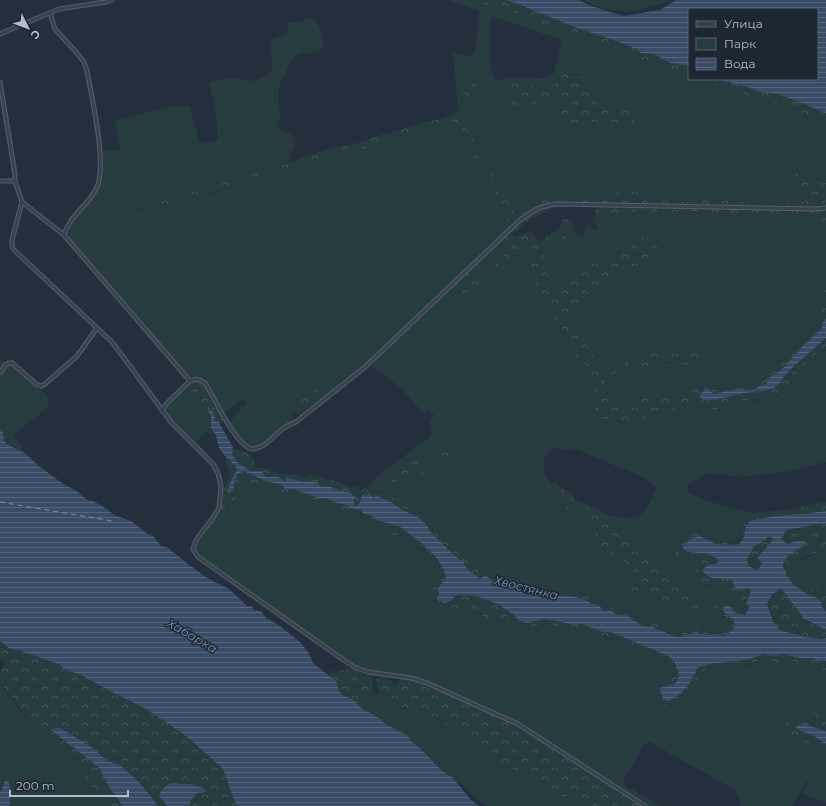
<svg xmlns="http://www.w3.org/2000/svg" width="826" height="806" viewBox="0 0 826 806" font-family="Montserrat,sans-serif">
	<defs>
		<pattern id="forest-crowns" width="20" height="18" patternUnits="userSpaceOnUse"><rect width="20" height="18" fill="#263c3f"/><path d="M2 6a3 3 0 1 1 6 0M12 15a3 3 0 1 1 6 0" fill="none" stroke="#435659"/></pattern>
		<pattern id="water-rules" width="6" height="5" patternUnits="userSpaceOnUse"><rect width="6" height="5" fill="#394c67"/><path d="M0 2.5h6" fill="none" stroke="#53647b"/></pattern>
	</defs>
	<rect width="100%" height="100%" fill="#242f3e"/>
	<path fill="#263c3f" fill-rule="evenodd" d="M448 0H472L493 7 498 5 502 6 514 13 525 15 542 24 548 25 568 33 581 36 592 42 625 51 632 56 676 72 686 71 689 73V79H702L714 83 724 90 740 92 754 99 783 104 800 111 808 117 826 123V183C821 180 802 170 798 170L796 174 797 182 810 197 809 200 804 202H789L777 204 707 200 686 202 669 200 656 202H650L634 191 623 198 621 192 618 189 614 198 609 200H598L586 198H575L567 193 557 198 540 201 516 214C511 211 511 206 509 200 505 192 497 175 489 171L486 174 487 178 508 219C506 233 461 266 450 278 440 288 430 299 420 309 414 314 409 317 404 324L406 327 364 367 329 394 330 390 324 386 316 390 312 394 301 396 296 405H306L312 408 301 416 296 412 291 415 295 421C291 423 287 425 284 427 275 433 265 446 255 447 244 448 234 432 230 424L233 418 247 403 242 398 226 412 224 411C219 403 211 383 204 379 199 376 194 379 188 376L70 239C65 225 77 216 85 207 90 203 93 197 96 191 103 178 102 165 102 151L120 150 115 121 172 106 190 107 200 144 218 140 216 113 209 82 233 78 255 81 268 75 272 69 271 39 287 34 288 22H303L306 19C309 18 312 18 315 20 318 22 324 38 324 43 324 46 322 48 320 51 313 57 304 49 296 55 293 57 283 77 281 82 273 100 285 109 277 127 283 133 293 132 296 141L291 153 290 161 267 170 230 181H225L196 191 180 194 138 209 139 211 213 193 239 183 266 176 303 162 320 159 336 153 359 150 392 139 412 131 448 121 455 123 460 128 465 135 471 154 480 162 481 156 480 152 472 136 462 121 461 116 467 100 476 83 466 84 463 97 458 109 453 53 470 56 475 52 479 11ZM491 16 562 40 554 73 546 78H530L529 80 534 87 543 84C556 89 556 85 561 75L578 74 586 78 592 92 589 96 590 97 611 103 631 113 634 122V127L627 123V119L625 117 617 122 605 124H599L587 121 580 122 571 129 565 128 561 125 559 118 564 102 563 100C549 95 530 105 516 108L511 104C510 94 504 88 508 78L498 80 494 79C488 69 490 29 491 16Z
		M584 0H670C663 5 657 4 649 6 645 7 642 10 638 11 623 13 596 9 584 0Z
		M637 207H644V212L649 214 658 211 675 213 680 212 690 213 713 212 731 214H748L756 213 765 214 774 213 799 219 810 217 826 227V287L820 302 823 305C820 323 809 335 796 346 793 349 791 353 788 355 779 362 766 366 763 378L765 379 761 382H752L724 391 720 388 711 390 702 386 667 394 659 398H644L621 404 613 401 609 396 605 385 606 379 619 371H625L643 368 658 362 690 365 700 363 705 359 682 352 671 354 649 352 637 356 617 368H604L597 363 572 317V309L595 289 607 284 627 270 654 261 658 246 646 238 607 258 595 259 588 266 571 273C567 282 566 293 554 288L549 280 544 256 552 245 553 242 562 240 572 230 575 231 579 236H584L585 227 589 221 593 229 597 230V226L592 221 594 215 601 217C611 206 630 221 637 207Z
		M503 243 507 245 504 258 500 260 494 256V264L497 266V267L494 271 500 275 503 274V271L507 266 513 265 515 256 512 251 514 249 529 256 531 273 539 295 562 329 567 341 586 369 587 372V378L593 387 599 403 595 407 618 421 632 422 661 412 685 406H692L701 409H718L725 408 738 402 754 401 778 396 790 384 810 359 826 349V462L785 472 741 477 707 473 687 486 688 493 711 502 753 513 783 510 826 502V506L816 510 801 507 790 512H784L780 516 770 518 771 516 768 514 746 519 742 525 739 539C730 549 708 535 698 531 684 534 676 540 676 555 684 560 690 560 698 558L700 560 696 578C697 580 700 583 702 585 707 588 715 585 721 586 731 587 743 601 743 610L741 611 738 608 732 607 727 602 717 601 714 607 731 623 728 630 705 628 698 625 686 628 674 629 651 623 628 611 616 608 601 602 593 596 584 593 569 591 562 593H555L496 576 491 579H488L473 566 464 555 446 542 437 528 422 514 393 497 381 492 366 490V488L378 476 430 437 432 429 430 421 434 414 428 410 426 412 425 415 400 387 371 366 370 364 406 330 408 334C412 327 416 320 422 317 426 315 428 316 431 313 439 305 444 293 456 289 469 300 478 285 483 274L478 272 477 268 491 250ZM439 444 448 451 451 457 449 461 446 464 435 459H431L411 479 386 483 387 479C392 474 397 470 402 466 404 464 405 461 408 459 418 454 432 459 436 446ZM554 447 568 450 573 448 647 479 656 487C655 493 652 498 649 504 641 523 624 517 608 515L616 523 623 537 637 549 646 554 656 564 670 574 676 582 688 587 704 601 695 612C685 606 672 604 661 600 652 597 644 592 634 592L636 575 633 570 622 561 626 556V553L619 544 614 535 610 538 613 551 605 552 602 550 596 552 589 547 587 540 595 535 599 526 597 523 592 521 586 509 589 505 575 499 579 507 577 513H571L565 508 553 489 552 484 545 475 543 465 544 458Z
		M0 358 47 395 49 407 13 435 26 454C19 450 11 447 5 441 2 438 4 434 0 430Z
		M183 390 182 393 185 394 190 391 194 392V405L204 409 208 420V431L196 442 203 449 202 451 187 438 188 430C181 428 180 420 176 416L173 423 167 414V406Z
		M260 480 269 482 267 485 269 491 282 497 314 499 321 503 333 506 340 511 357 509 355 513C362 515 366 521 372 524 378 526 383 526 389 526L390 534 394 536 398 535 405 536 429 556 438 569 439 576C431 589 433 584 433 599 437 603 445 603 451 601L450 606C456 607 457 609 462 611L465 610 470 613 476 611 482 614 487 621 491 617 496 622 508 617 515 621 516 624 524 630 534 625 545 623 559 627 565 626 568 628H574L602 635 608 639 640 647 644 650 659 656 672 668 674 673 671 680 658 686 655 690 658 700 663 705C677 706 690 696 696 684 699 678 700 672 707 669 718 670 741 667 752 665 754 664 757 661 760 660L767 662 770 660 782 665 792 661 797 667 812 668 826 671V711L818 712 814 718 825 731 809 726 812 723 803 715 792 717 789 721 784 724V729L788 733 806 742 826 756V803L802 793 808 783 806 781 792 806H740C741 799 737 794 733 789L650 742 644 744 624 780V785L662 806H647L519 723 495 712 412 677 368 671 356 667 199 556 195 548 197 540 219 510H223L226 507H229L244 487H252L261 483Z
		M826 551V592L823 589 822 583 816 590 802 586 797 581 790 571 789 568 799 560Z
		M0 679 1 683 18 708 39 733 53 746 63 751 73 760 89 782 95 789 104 806H0Z
		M379 694C394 713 401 707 423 709L429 715 440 720 459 732 463 736 474 740 483 753 488 755 497 763 505 767 514 770 521 775 530 777 541 786 550 789 564 798C573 793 578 801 584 806H489C481 803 465 789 459 782H455L453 778 442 771 422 750 413 743 407 735 387 725 377 716 371 714 352 699C361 697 363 702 372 697V695Z"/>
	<path fill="url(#forest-crowns)" d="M472 0H506L517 3 577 28 619 42 636 49 641 53 653 54 671 63 689 66V73L686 71 676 72 632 56 625 51 592 42 581 36 568 33 548 25 542 24 525 15 514 13 502 6 498 5 493 7Z
		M477 73 479 75 476 86 469 96 461 116 462 121 472 136 480 152 481 156 480 162 471 154 465 135 460 128 455 123 448 121 412 131 392 139 359 150 336 153 320 159 303 162 266 176 239 183 189 200 173 202 147 210 137 211 161 200 180 194 196 191 225 181H230C266 170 299 159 334 148 342 146 350 145 358 143 366 141 373 137 381 135 395 132 408 127 422 123 432 121 442 118 451 115 467 109 459 80 477 73Z
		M565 74C575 77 576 72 586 78L592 92 589 96 590 97 611 103 631 113C633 118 636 123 633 128L628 127 627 125 628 121 625 117 617 122 605 124H599L587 121 580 122 570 129 565 128 561 125 559 118 564 102C552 89 524 114 511 106 509 97 505 88 508 78L515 77 530 78 529 80 534 87 544 84 551 87 557 83 558 76Z
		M702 79H718L751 88 759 92 772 93 781 95 826 113V123L809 117 800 111 783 104 754 99 740 92 726 91 714 83Z
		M799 170H801L809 175 826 183V227L810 217 799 219 774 213 765 214 756 213 748 214H731L713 212H675V214L658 211 649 214 644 212 643 204 639 201C638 204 638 208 636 210 627 219 612 206 599 218L594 212 598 208 597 206C589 205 559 200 553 204 552 205 552 208 551 210L529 220 512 234 513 236 516 237 532 231 536 239 541 241 551 234 558 231 560 229 563 219C568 220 570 220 573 224L572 230 565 238 559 242H553L552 245 544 256V260L548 268 549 280 554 288 559 290 566 285 571 273 588 266 595 259 599 257 608 258 619 253 643 237C653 240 661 246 659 257L654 261 627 270 607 284 595 289 572 309V317L597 363 604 368H617L637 356 649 352 671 354 682 352 690 348 695 347 698 348 706 356C699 375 670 359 657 362 655 363 652 365 649 366 640 369 629 372 619 371L606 379 605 382 607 394 611 399 621 404 644 398H659L667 394 702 386 704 387 705 390 700 394 715 400 744 393 762 391 780 383 783 378 794 366 826 338V349L810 359 783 392 775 397 738 402 725 408 718 409H701L692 406H685L661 412 632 422H621L616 419H601L596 414 595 407 599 402 593 387 587 378 586 369 567 341 562 328 553 317 539 295 531 273 529 256 513 249 512 251 515 259 513 265 510 267 507 266 503 271V274L498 276 493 274 497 266 491 262 490 258 494 256 499 260H502L507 247 504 243 492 249 477 268 478 272 485 276V279L483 281C474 288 467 299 456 289 442 293 440 306 431 314 429 316 425 315 422 317 415 321 413 328 408 334L406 331 404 322C409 316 415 313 421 308 431 298 441 287 451 277 460 267 510 229 507 218L487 178 486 174 488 171C497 173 505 192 509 200 511 205 511 211 516 214L540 201 557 198 562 193 570 194 575 198C579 198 582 197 585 198 595 199 604 201 614 198L618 189 621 192 623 198 632 191 638 190 643 194 645 199 650 202H656L669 200 686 202 707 200 778 204 789 202H804L809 200 810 197C803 189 795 185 796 174Z
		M826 287V318L822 324V328C817 333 812 337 808 342 796 354 783 376 765 379L762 376C769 366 780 363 788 355 792 352 794 349 797 346 809 335 820 323 823 305L820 303Z
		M764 380 767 383 755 389 746 390 740 388 714 394 712 393 711 390 720 388 724 391 752 382H761Z
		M194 382H200C208 386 208 396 212 403 215 410 228 415 221 424L219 422 215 421 212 411 208 408V410C213 417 208 426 214 433L212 435 208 431V420L204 409 194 405V392L190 391 185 394 182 393 184 389Z
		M325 386 330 390 329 394 312 408 306 405H294V400L301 396 312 394 315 390Z
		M174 416 177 417 179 422 186 430 190 429 194 431C194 436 191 437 187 438L174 424 172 419Z
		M439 444 446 449 451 457C450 461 446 464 442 466L435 459H431L427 464 421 469 424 474 420 479 386 483 387 479C395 472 406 459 414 457 423 454 432 458 436 446Z
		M233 449C244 448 255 455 255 467 260 466 263 469 269 468L277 473 297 475 303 478 312 475H316L325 479 336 481 349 487 353 488 358 486 361 491 366 488V490C388 490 420 511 435 526 440 531 441 537 446 541 451 546 458 549 463 554 467 557 469 562 473 566 476 569 481 573 484 575V577L480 578 470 572 463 565 465 559H458L448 548 438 540 434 534 430 530 423 521 403 509 396 506 391 502 374 494V497L373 498 370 493 367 495H362L359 504 356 506 354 505 355 497 351 493 337 490 330 486 322 487 316 482 298 481 288 477 285 483 277 476 265 477C261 469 258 474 252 472 244 469 236 462 232 455Z
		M227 458 235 465 237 471 230 483 233 488 237 474 240 472H248L260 480 261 483C257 487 249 487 244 487L231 506 226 507 222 510 220 509 222 499V493L230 475 225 461Z
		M269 482 280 484 286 489H293L318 498 328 499 355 509 354 510 349 512 339 510 333 506 321 503 314 499 282 497 267 490 266 487Z
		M555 483 573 496 579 508 577 513H571C564 507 554 492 552 484Z
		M589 505 608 515 616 523 623 537 637 549 646 554 656 564 668 571 679 584 688 587 704 601 707 602 711 608 708 610 698 613C695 612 692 610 689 609 674 604 659 599 644 593 638 591 634 592 629 588V585L636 578C636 570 627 566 622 561L626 556V553L619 544 616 537 613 535 610 538 614 554 612 557H607L605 552 602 550 596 553 589 547 587 540 595 535 599 526 597 523C588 519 589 518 586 509Z
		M826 506V511L819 513 810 512 802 514 800 513 787 514 780 516 784 512H790L801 507 816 510Z
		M357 509 364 514 372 516 376 519 403 529 424 545 428 551 431 552C437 564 457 577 437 588L439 593 438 601 433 600C432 591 432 585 438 578 441 562 422 549 411 542 408 540 406 536 403 535 400 534 397 535 394 536L390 534 389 526C383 525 378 526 372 524 366 521 361 514 355 513Z
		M768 514 771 516 770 518 751 521 746 528V532L743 540 737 545 716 544 700 537 691 539 683 546 686 551C696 554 715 551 719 562L717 563H709L704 568 712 579 726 578 732 580 735 587 740 590 749 588 751 591 746 604 750 606 746 615C737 616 733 612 728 605L725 606 723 611C734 619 740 628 725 636L716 634 706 635 695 632 680 637 674 636 651 627 643 626 627 616 615 614 611 610 603 611 598 604H592L579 598 570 596H543L516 586 494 581 492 579 496 576H499L551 592 562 593 569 591 589 594 601 602 616 608 628 611 651 623 660 625 679 629 698 625 705 628 726 630 730 627 731 623 714 607 717 601 727 602 732 607H736L741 611 743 610C743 603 740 601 736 596 728 588 722 585 711 585 707 586 704 586 701 584 693 580 694 568 700 563V560L698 558C690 560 684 560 676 555 676 540 684 534 698 531 705 534 733 550 739 540 742 534 741 525 746 519Z
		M814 524H826V551C815 553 794 558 789 569L796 581 802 586 816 590 818 589V585L820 583H822L823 589 826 592V611C821 607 821 600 815 597 812 595 809 595 806 594 797 588 778 574 785 560 788 553 798 550 804 546L801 541 787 544 782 540 781 537 789 529 805 527Z
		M768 537H771L773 539C769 546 762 551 757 558L762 563 760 567 757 570 748 564 747 559 752 548Z
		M781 588 785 591 805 621 826 630V638C818 641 782 633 776 627 774 624 768 608 767 604L774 594Z
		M465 595H473L499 604 513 614 519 621 527 623 539 619H552L566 623 582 624 607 633 611 632 651 649 672 660 677 669 679 675 677 681 673 684 660 688 662 698 669 701 685 691 691 681 692 677 696 672 697 668 714 663H718L746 660 765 654 773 655 786 654 800 658H811L819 661H826V671L812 668 797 667 792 661 782 665 770 660 767 662 760 660C748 667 721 671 707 669 700 672 699 678 696 684 691 693 682 703 670 705 666 706 663 706 659 702L655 690 658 686 671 680 674 673C672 667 667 661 661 657 656 655 651 654 646 651 643 650 641 648 638 647 634 646 630 646 626 644 603 636 583 628 559 627 554 626 550 623 544 623 537 624 531 628 524 630L521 626 517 625 515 621 508 617 496 622 491 617 486 621 484 619 482 614 476 611 470 613 465 610 460 611 457 608 453 609 450 606 452 598Z
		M0 641 10 649 19 650 25 653 36 656 58 665 64 669 81 675 112 692 146 709 186 736 221 767C229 779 229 794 238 806H189L191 800 197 793 206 792C198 784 185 781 173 784 168 785 163 792 159 796L165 803 166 806H158L141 784 121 766 106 760 93 748 62 729 50 731 77 750 99 768 109 787 123 806H104L100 801 95 789 89 782 73 760 63 751 53 746 39 733 3 686 1 682 0 674 5 663 3 660 0 659Z
		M352 669 372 677 373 692 370 700 352 699 345 696 339 691 337 683 329 675 332 671H334Z
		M385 676 389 680 392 681V684L395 685 398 683 401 678 442 692 520 726 548 745 561 756 590 772 640 806H584L574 797 567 796 563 798 558 797 550 789 541 786 530 777 521 775 514 770 505 767 497 763 488 755 483 753 474 740 463 736 459 732 440 720 429 715 423 709 391 707 380 696C379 692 375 682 376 679Z
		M826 711V731L820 726 813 715 818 712Z
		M803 715 806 716 811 721V723L809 726 798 725 807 733 826 744V756L806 742 795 737 785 730 784 724 789 721 792 717Z"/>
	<path fill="url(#water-rules)" fill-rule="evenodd" d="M506 0H578L591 6 623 16 660 10 676 0H826V113L781 95 772 93 759 92 751 88 718 79H817V9H689V66L671 63 653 54 641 53 636 49 619 42 577 28 518 4Z
		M826 318V338L794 366 783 378 780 383 773 389 762 391 744 393 715 400 704 399 699 397 700 394 705 390 704 387 711 390 712 393 714 394 740 388 747 390 755 389 759 386 766 384 767 382 764 380C781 374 789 361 801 348 808 341 815 335 822 328V324Z
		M208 407C212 410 216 416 215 421L216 422 218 421 233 447 232 455 239 464 251 471H261L266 477C271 476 274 478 277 476L285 482 287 477 298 481 316 482 322 487 330 486 337 490 351 493 355 497 354 505 356 506 359 504 362 495H367L369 493 374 498 375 494C380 498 386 499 391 502 393 503 394 505 396 506 405 511 414 515 423 521 426 524 428 528 430 531 435 536 456 558 461 560L464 558V565L470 572 476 575 479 578H482L484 575 494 581 516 586 538 595 548 596H572L586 600 592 604 599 605 603 611 611 610 615 614 627 616 643 626 652 627 674 636 680 637 695 632 706 635 716 634 725 636 733 629 735 625 733 620 723 611V608L728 605 736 613 745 615 750 606 746 605 751 591 749 588 740 590 736 589 732 580C720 577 713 582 703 572V570C709 561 712 566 719 562 715 551 695 554 686 551L683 548V546L690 539 700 536 716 544 737 545C744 542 745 533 746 526 748 524 748 523 750 521 755 519 798 512 802 514 810 512 818 513 826 511V524H814L805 527 789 529 785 532 781 539 787 544C794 542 802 538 807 544 799 549 775 560 786 572V576L790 578 792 583 794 585 807 594 817 598 821 602 822 607 826 611V630L804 619 782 589 781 588 772 595 767 604 774 624 780 630 805 637 821 639 826 638V661H819L811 658H800L789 656 786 654 771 656 765 654 746 660 720 663H714L697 668 695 674 692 677C690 689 679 695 669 701L663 700 660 690V688L674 684 677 681 679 675 674 661 669 657 651 649 611 632H603L582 624H571L545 619 527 623 519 621 513 614 503 608 501 605 473 595C465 597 456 592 451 601L445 603 438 601 437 599 439 593 437 589 446 579C446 571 435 553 427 550L424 545 400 527 377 520 372 516 364 514 360 510 350 508 343 504H339L328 499 318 498 293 489H286L280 484 264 481 245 471 237 474 233 490 229 493 228 491 230 483 237 470 235 465 225 456 219 448 216 435 211 428V417L208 410ZM768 537H771L773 539C769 546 762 551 757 558L762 563 760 567 757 570 752 568 748 565 747 559 754 546 761 543Z
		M0 430 3 432 4 441 12 447 26 454 39 466 63 484 77 491 87 500 93 501 107 509 114 515 131 521 146 533 154 537 161 546 168 548 189 565 209 579 229 589 247 606H252L253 610 261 611 266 618 280 626 300 642 309 653 313 663 336 681 339 691 343 695 354 700 363 709 379 718 387 725 407 735 413 743 422 750 442 771 453 778 471 800 479 806H238C229 794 229 779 221 767L186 736 146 709 112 692 81 675 64 669 58 664 36 656 25 653 19 650 10 649 0 641Z
		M803 724C811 726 818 729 826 731V744L815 737 797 729 796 727 798 725Z
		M57 728 62 729 93 748 106 760 121 766 141 784 158 806H123L109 787 99 768 77 750 50 730Z
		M6 779 10 785V806H0V793Z
		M172 783C184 784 198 782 207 792L197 793 191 800 189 806H166L165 803 159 796C161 790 166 785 172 783Z"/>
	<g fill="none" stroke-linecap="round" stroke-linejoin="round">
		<path stroke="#7c92b1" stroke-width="1" stroke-dasharray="5 4" stroke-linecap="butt" d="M0 502 112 521"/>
		<defs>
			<path id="minor" d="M50 13 55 29 77 53 84 62 87 71C92 99 107 163 97 187 89 205 69 216 64 235
				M0 34 59 9 106 2 112 0
				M0 82 15 174V181L22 202 64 235 190 381C197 378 201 380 206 384 215 400 235 443 251 449 266 449 273 435 284 428 288 425 292 424 296 422L365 367 520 220C534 210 541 205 559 204L814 209 826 208
				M0 181H15
				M22 202 12 240V246L13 249 113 343 171 422 213 464 218 473 221 486 219 508 212 519 196 540 193 549 198 557 345 661 356 668 368 672 411 678 427 683 518 724 645 806
				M1 372C4 367 6 362 12 363L36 384 41 386 45 384 77 356 97 328
				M162 411 167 403 190 381"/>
		</defs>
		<use href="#minor" stroke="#565f6c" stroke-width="5"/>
		<use href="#minor" stroke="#38414e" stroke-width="3"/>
	</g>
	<g text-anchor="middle" stroke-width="3" stroke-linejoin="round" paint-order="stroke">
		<g font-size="12" font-style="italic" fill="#7c92b1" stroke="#1d2633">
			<text transform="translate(526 588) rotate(14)" y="4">Хвостянка</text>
			<text transform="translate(192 636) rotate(30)" y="4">Хабарка</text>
		</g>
	</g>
	<rect x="688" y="8" width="130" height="72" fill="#1d2633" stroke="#59626f"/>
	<rect x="696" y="21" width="20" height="6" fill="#38414e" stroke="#59626f"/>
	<text x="724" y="28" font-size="12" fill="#b4bcc9">Улица</text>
	<rect x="696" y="38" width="20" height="12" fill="#263c3f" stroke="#59626f"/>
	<text x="724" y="48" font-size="12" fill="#b4bcc9">Парк</text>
	<rect x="696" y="58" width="20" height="12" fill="url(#water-rules)" stroke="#59626f"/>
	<text x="724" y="68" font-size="12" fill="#b4bcc9">Вода</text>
	<g transform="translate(28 28) rotate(132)" stroke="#1d2633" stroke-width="3" paint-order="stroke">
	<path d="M0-3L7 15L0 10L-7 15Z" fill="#b4bcc9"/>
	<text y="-6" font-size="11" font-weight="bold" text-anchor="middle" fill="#b4bcc9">С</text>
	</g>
	<path d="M10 790v6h118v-6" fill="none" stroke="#b4bcc9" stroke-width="2"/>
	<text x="16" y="790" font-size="12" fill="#b4bcc9" stroke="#1d2633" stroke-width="3" paint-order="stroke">200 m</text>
</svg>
